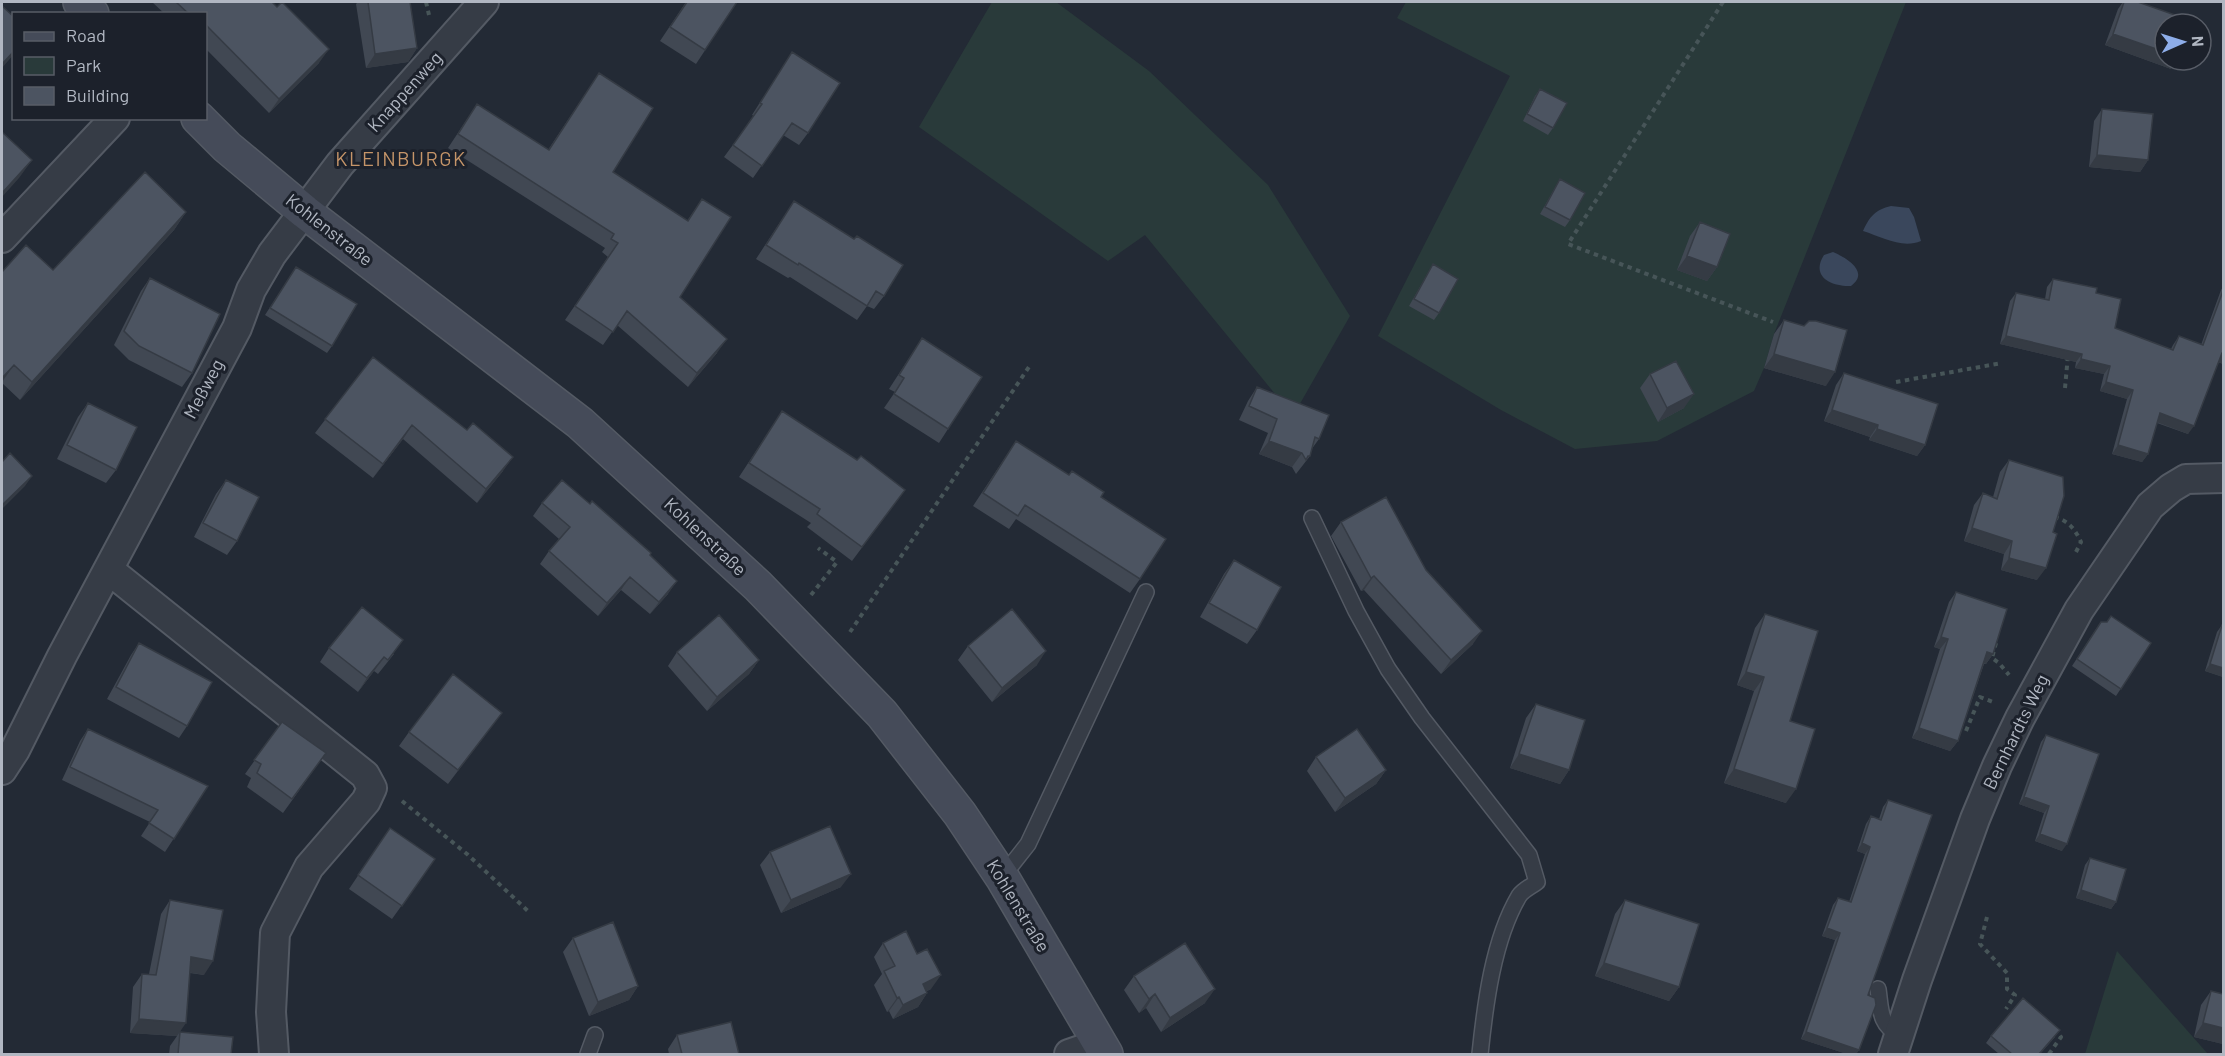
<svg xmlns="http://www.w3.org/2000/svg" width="2225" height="1056" viewBox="0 0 2225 1056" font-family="Barlow,sans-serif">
	<rect width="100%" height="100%" fill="#232a35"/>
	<path fill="#293a3a" d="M992 2H1056L1149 71 1268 185 1350 316 1293 416 1145 235 1108 261 919 127Z
		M1406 2H1906L1774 334 1764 368 1754 391 1657 441 1575 449 1501 410 1378 336 1510 76 1397 18Z
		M2117 951 2208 1054H2085Z"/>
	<path fill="#3a475c" d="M1891 206 1909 208 1914 217 1921 241C1902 249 1882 237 1863 231 1870 216 1875 210 1891 206Z
		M1833 252C1847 258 1870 272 1851 286 1832 287 1810 277 1824 255Z"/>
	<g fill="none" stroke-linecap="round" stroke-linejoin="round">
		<defs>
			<path id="lane" d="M1312 518 1356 611 1388 669 1422 718 1529 855 1537 882C1532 886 1523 890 1519 896 1493 940 1485 1005 1480 1054
				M1002 877 1028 844 1146 592
				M1878 989C1881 1010 1879 1024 1899 1035
				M588 1054 595 1035"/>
			<path id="street" d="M2 238 115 118
				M109 570 365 775 372 788 366 801 309 867 275 933 271 1012 274 1054
				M2 770 15 750 62 656 237 328 251 290 272 254 340 164 484 2
				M1069 1054 1098 1044
				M1893 1054 1917 980 1975 819 1997 766 2020 718 2079 610 2150 506 2171 488 2186 479 2224 478"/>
			<path id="secondary" d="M80 2 92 14
				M198 118 227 147 305 212 580 423 758 586 882 714 960 814 1002 877 1106 1054"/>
		</defs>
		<use href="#lane" stroke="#545a64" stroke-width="18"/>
		<use href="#street" stroke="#545a64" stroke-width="32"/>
		<use href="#secondary" stroke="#545a64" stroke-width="36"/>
		<path stroke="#475558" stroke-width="4" stroke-dasharray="4.5 4.5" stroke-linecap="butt" d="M426 2 429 15
			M1723 2 1568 244 1773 322
			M1896 382 2002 363
			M2065 388 2068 355
			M2054 517C2068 520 2075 529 2081 542L2074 556
			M811 595 837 562 818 548
			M850 632 1031 364
			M1996 643 1992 658 1999 663 2009 675
			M1966 731 1980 697 1993 702
			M402 801 467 854 528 911
			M1987 917 1980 944 2007 973V989L2015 995 2006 1009
			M2049 1054 2061 1037 2054 1030"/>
		<use href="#lane" stroke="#363c46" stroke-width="15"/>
		<use href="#street" stroke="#363c46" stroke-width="28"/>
		<use href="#secondary" stroke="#454b59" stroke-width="33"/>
	</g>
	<path fill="#414853" d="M152 2H272L319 63 269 113 206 49V14H165Z
		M358 2H410L417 48 408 62 366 68 356 4Z
		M686 2H737L696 64 660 41Z
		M2123 2H2138L2171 69 2105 45 2118 9Z
		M792 52 808 133 799 145 783 135 753 178 724 157 754 116 752 115Z
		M599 73 613 172 687 221 702 199 680 297 717 353 688 387 617 325 603 345 565 320 608 257 602 252 605 248 448 148 477 104 548 150Z
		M1540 89 1553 128 1548 135 1523 121 1535 96Z
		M2102 109 2148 160 2140 172 2089 167 2094 121Z
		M1560 179 1570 220 1565 227 1540 214Z
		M794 201 884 296 874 309 867 306 857 320 790 277 788 278 756 259Z
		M186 212 174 230 20 400 2 383V272L53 270Z
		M1700 222 1717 267 1707 281 1677 270 1690 236Z
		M1433 264 1439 313 1434 320 1409 306Z
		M296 267 332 346 327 353 265 315Z
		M150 278 192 373 182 387 129 360 114 345 141 291Z
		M2053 279 2096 293 2115 328 2171 349 2173 345 2179 336 2201 345 2221 290 2223 287V364L2218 362 2188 434 2157 423 2148 454 2142 462 2112 454 2127 399 2100 391 2104 374 2075 368 2076 362 2000 344 2010 301 2016 293 2045 299 2047 287Z
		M1784 320 1826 386 1764 368 1774 334Z
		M922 338 948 429 939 443 884 408 895 392 889 389Z
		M373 357 503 471 477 503 403 439 373 478 315 433Z
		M1844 373 1925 445 1917 456 1869 440 1870 437 1824 421 1836 385Z
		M1650 374 1684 408 1658 422 1640 388Z
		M1257 387 1319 439 1311 450 1310 456 1296 474 1292 467 1259 454 1268 433 1239 420 1248 401Z
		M88 403 116 470 106 483 57 459 78 417Z
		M782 411 857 460 905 490 852 561 807 527 811 523 739 477Z
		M1016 441 1101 497 1140 579 1130 593 1016 519 1009 529 973 506Z
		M2009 460 2037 580 2001 570 2004 554 1964 541 1974 505 1983 493 1993 497 2000 472Z
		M226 480 237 541 227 555 194 537 216 494Z
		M542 503 650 555 668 594 650 614 621 590 598 616 540 564 549 551 559 539 533 516Z
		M1341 522 1426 570 1473 644 1441 674 1364 590 1361 591 1331 536Z
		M1234 560 1257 630 1247 644 1200 617 1224 574Z
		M1956 592 1993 654 1986 664H1984L1958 741 1950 751 1912 738 1940 649 1934 647 1949 602Z
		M1765 614 1790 721 1786 803 1724 783 1754 691 1737 685 1755 628Z
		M2222 625H2223V677L2205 671 2217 632Z
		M2096 629 2151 643 2116 696 2072 666Z
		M139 643 187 726 179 738 107 699 131 655Z
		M968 646 1037 665 992 702 958 660Z
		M329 648 394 654 378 674 374 671 358 692 320 662Z
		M677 652 759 660 749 674 707 711 668 666Z
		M1536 704 1569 770 1560 784 1510 768 1526 718Z
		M282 722 326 753 283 813 247 787 251 778 245 774Z
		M492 726 448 784 399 746 409 732Z
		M88 729 208 786 165 852 141 836 150 822 62 780 80 741Z
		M2046 735 2062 851 2035 841 2044 813 2019 804 2041 742Z
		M1316 757 1386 770 1376 784 1335 812 1307 771Z
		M1888 800 1868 995 1859 1050 1856 1054H1847L1801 1039 1835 940 1822 936 1833 905 1838 898 1849 902 1865 854 1857 851 1866 824 1871 816 1879 819 1883 807Z
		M390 828 435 859 392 919 349 889Z
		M770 852 841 887 781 913 760 865Z
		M2090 858 2116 902 2111 909 2076 898 2085 865Z
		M170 900 204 975 190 973 180 1032 231 1054H169L170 1046 177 1036 130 1033 133 987 142 974H149L161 914Z
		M1625 900 1679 987 1669 1001 1595 976 1615 914Z
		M573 938 638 986 629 1000 589 1016 563 952Z
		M883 943 931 989 927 991V993L918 1007 893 1019 889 1011 887 1012 874 985 882 974 874 957Z
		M1134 976 1205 1003 1161 1032 1146 1008 1139 1013 1124 990Z
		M2211 991 2223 1044 2194 1037 2201 1005Z
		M677 1035 739 1054H669L668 1049Z
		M1991 1036 2055 1037 2040 1054H1999L1986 1043Z"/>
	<path fill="#353b44" d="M2113 34 2165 52V60H2177L2171 69 2105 45Z
		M417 48 408 62 366 68 375 54Z
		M329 49 319 63 269 113 279 99Z
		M14 51V54L2 68V64Z
		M2097 155 2148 160 2140 172 2089 167Z
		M32 160 19 178 2 197V193Z
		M186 212 174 230 20 400 32 382Z
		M1687 256 1717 267 1707 281 1677 270Z
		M2006 336 2082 354 2076 362 2000 344Z
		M727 339 717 353 688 387 697 373Z
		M2222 353H2223V364L2216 361Z
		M1774 354 1835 372 1826 386 1764 368Z
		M2081 359 2110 366 2104 374 2075 368Z
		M14 365 2 382V378Z
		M2106 382 2133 390 2127 399 2100 391Z
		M1694 394 1684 408 1658 422 1667 408Z
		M1832 410 1878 425 1870 437 1824 421Z
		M2160 413 2194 426 2188 434 2154 421Z
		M412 425 403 439 373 478 383 464Z
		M1877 429 1925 445 1917 456 1869 440Z
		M1269 441 1302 453 1292 467 1259 454Z
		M2118 445 2148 454 2142 462 2112 454Z
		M513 457 503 471 477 503 486 489Z
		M32 476 25 486 2 509V505Z
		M1972 528 2012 541 2004 554 1964 541Z
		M2009 558 2046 568 2037 580 2001 570Z
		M1374 576 1364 590 1361 591 1371 578Z
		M630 577 621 590 598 616 607 603Z
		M677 581 668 594 650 614 659 602Z
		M1482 631 1473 644 1441 674 1451 660Z
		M1941 637 1948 639 1940 649 1934 647Z
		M1046 651 1037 665 992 702 1002 688Z
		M1987 652 1993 654 1986 664 1980 662Z
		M384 657 374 671 358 692 367 678Z
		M759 660 749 674 707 711 717 697Z
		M2210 664 2223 668V677L2205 671Z
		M1746 672 1764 677 1754 691 1737 685Z
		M1919 728 1958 741 1950 751 1912 738Z
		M1519 754 1569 770 1560 784 1510 768Z
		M1734 769 1796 789 1786 803 1724 783Z
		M1386 770 1376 784 1335 812 1345 798Z
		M2024 797 2049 806 2044 813 2019 804Z
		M2040 834 2067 844 2062 851 2035 841Z
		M1862 843 1870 847 1865 854 1857 851Z
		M851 874 841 887 781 913 791 900Z
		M2081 890 2116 902 2111 909 2076 898Z
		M1827 928 1840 933 1835 940 1822 936Z
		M191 957 213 961 204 975 181 971Z
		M1604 963 1679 987 1669 1001 1595 976Z
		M941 975 931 989 913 998 923 984Z
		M638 986 629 1000 589 1016 598 1002Z
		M1215 989 1205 1003 1161 1032 1170 1018Z
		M927 993 918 1007 893 1019 903 1005Z
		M1155 994 1146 1008 1139 1013 1149 999Z
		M899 997 889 1011 887 1012 897 998Z
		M139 1019 186 1023 177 1036 130 1033Z
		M2203 1023 2223 1028V1044L2194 1037Z
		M1806 1032 1859 1050 1856 1054H1847L1801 1039Z"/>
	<path fill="#4c5461" stroke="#353b44" stroke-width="1.5" d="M176 2H272L277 7 282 2 329 49 279 99 206 25V14H189Z
		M368 2H410L417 48 375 54Z
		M687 2H737L705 50 670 27Z
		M2124 2H2138L2192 21 2191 24H2165V52L2113 34Z
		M2 6 14 17V51L2 64Z
		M792 52 840 83 808 133 792 123 762 166 733 145 762 104 760 103Z
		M599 73 653 108 613 172 688 221 702 199 731 217 680 297 727 339 697 373 627 311 613 332 575 306 618 243 611 239 614 234 458 134 477 104 549 150Z
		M1540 89 1567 103 1553 128 1527 114Z
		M2102 109 2153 114 2148 160 2097 155Z
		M2 132 32 160 2 193Z
		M145 172 186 212 32 382 14 365 2 378V272L26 245 53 270Z
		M1560 179 1585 193 1570 220 1545 207Z
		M794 201 854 239 857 236 903 265 884 296 876 291 867 306 799 263 798 265 766 245Z
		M1700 222 1730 234 1717 267 1687 256Z
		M1433 264 1458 279 1439 313 1414 299Z
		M296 267 357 304 332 346 270 308Z
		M150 278 220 314 192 373 139 346 124 331Z
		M2053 279 2097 288 2096 293 2121 299 2115 328 2173 350 2179 336 2203 345 2223 291V353H2222L2194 426 2160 413 2148 454 2118 445 2133 390 2106 382 2110 366 2081 359 2082 354 2006 336 2016 293 2049 300Z
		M1784 320 1804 326 1809 321H1816L1847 330 1835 372 1774 354Z
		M922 338 982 377 948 429 894 394 904 378 899 375Z
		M373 357 467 430 473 423 513 457 486 489 412 425 383 464 325 419Z
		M1676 361 1694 394 1667 408 1650 374Z
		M1844 373 1938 404 1925 445 1877 429 1878 425 1832 410Z
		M1257 387 1329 415 1319 439 1315 437 1310 456H1308L1306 460 1302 453 1269 441 1277 419 1249 406Z
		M88 403 137 427 116 470 67 445Z
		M782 411 857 460 861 456 905 490 862 547 817 514 820 509 749 463Z
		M1016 441 1069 475 1072 471 1104 492 1101 497 1166 539 1140 579 1025 505 1018 516 983 493Z
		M10 453 32 476 2 505V462Z
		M2009 460 2063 477 2064 496 2053 532 2057 534 2046 568 2009 558 2012 541 1972 528 1983 493 1997 499Z
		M226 480 259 497 237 541 203 523Z
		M562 480 590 504 592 501 651 553 650 555 677 581 659 602 630 577 607 603 549 551 570 527 542 503Z
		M1386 497 1426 570 1482 631 1451 660 1374 576 1371 578 1341 522Z
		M1234 560 1281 587 1257 630 1209 603Z
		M1956 592 2007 609 1993 654 1987 652 1958 741 1919 728 1948 639 1941 637Z
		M362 607 403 640 388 660 384 657 367 678 329 648Z
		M1012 609 1046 651 1002 688 968 646Z
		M1765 614 1818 631 1790 721 1815 729 1796 789 1734 769 1764 677 1746 672Z
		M719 615 759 660 717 697 677 652Z
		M2111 616 2151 643 2121 689 2077 659 2101 622H2107Z
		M2222 625H2223V668L2210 664Z
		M139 643 212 682 187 726 116 687Z
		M453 674 502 713 458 770 409 732Z
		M1536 704 1585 720 1569 770 1519 754Z
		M282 722 326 753 292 799 257 773 261 764 254 760Z
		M88 729 208 786 174 839 149 823 158 810 70 767Z
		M1357 729 1386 770 1345 798 1316 757Z
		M2046 735 2099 754 2067 844 2040 834 2049 806 2024 797Z
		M1888 800 1932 815 1868 995 1875 998 1876 1005 1859 1050 1806 1032 1840 933 1827 928 1838 898 1851 902 1870 847 1862 843 1871 816 1881 820Z
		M830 826 851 874 791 900 770 852Z
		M390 828 435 859 402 906 358 875Z
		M2090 858 2126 869 2116 902 2081 890Z
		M170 900 223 910 213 961 191 957 186 1023 139 1019 142 974 156 975Z
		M1625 900 1699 924 1679 987 1604 963Z
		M613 922 638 986 598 1002 573 938Z
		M906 931 917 954 927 949 941 975 923 984 927 993 903 1005 899 997 897 998 884 971 895 966 883 943Z
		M1185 943 1215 989 1170 1018 1155 994 1149 999 1134 976Z
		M2211 991 2223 994V1028L2203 1023Z
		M2023 998 2060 1030 2039 1054H2012L1991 1036Z
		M731 1022 739 1054H682L677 1035Z
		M180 1032 233 1037 231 1054H178Z"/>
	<g text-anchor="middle" stroke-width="6" stroke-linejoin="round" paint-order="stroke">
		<g font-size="18" fill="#b1b7c2" stroke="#1c212b">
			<text transform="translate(405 92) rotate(-48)" y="6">Knappenweg</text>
			<text transform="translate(329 230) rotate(38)" y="6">Kohlenstraße</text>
			<text transform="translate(204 389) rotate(-62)" y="6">Meßweg</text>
			<text transform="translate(705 537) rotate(43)" y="6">Kohlenstraße</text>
			<text transform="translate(2016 732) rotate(-64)" y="6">Bernhardts Weg</text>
			<text transform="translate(1018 906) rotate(59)" y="6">Kohlenstraße</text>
		</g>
		<g font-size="20" letter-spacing="1.5" fill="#c59569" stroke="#1c212b">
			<text x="401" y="166">KLEINBURGK</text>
		</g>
	</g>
	<rect width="2225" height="1056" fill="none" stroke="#b1b7c2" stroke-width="6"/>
	<rect x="12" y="12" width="195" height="108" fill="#1c212b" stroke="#585d67" stroke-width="1.5"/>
	<rect x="24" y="32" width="30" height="9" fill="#454b59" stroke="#585d67" stroke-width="1.5"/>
	<text x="66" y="42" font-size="18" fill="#b1b7c2">Road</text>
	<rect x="24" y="57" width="30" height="18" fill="#293a3a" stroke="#585d67" stroke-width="1.5"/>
	<text x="66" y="72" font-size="18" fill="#b1b7c2">Park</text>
	<rect x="24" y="87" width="30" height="18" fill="#4c5461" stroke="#585d67" stroke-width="1.5"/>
	<text x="66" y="102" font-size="18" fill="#b1b7c2">Building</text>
	<g transform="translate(2183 42) rotate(87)"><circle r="28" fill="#1c212b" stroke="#585d67" stroke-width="1.5"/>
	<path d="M0-4.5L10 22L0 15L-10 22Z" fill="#8eaeea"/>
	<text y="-9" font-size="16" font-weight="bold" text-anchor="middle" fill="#b1b7c2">N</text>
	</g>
</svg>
